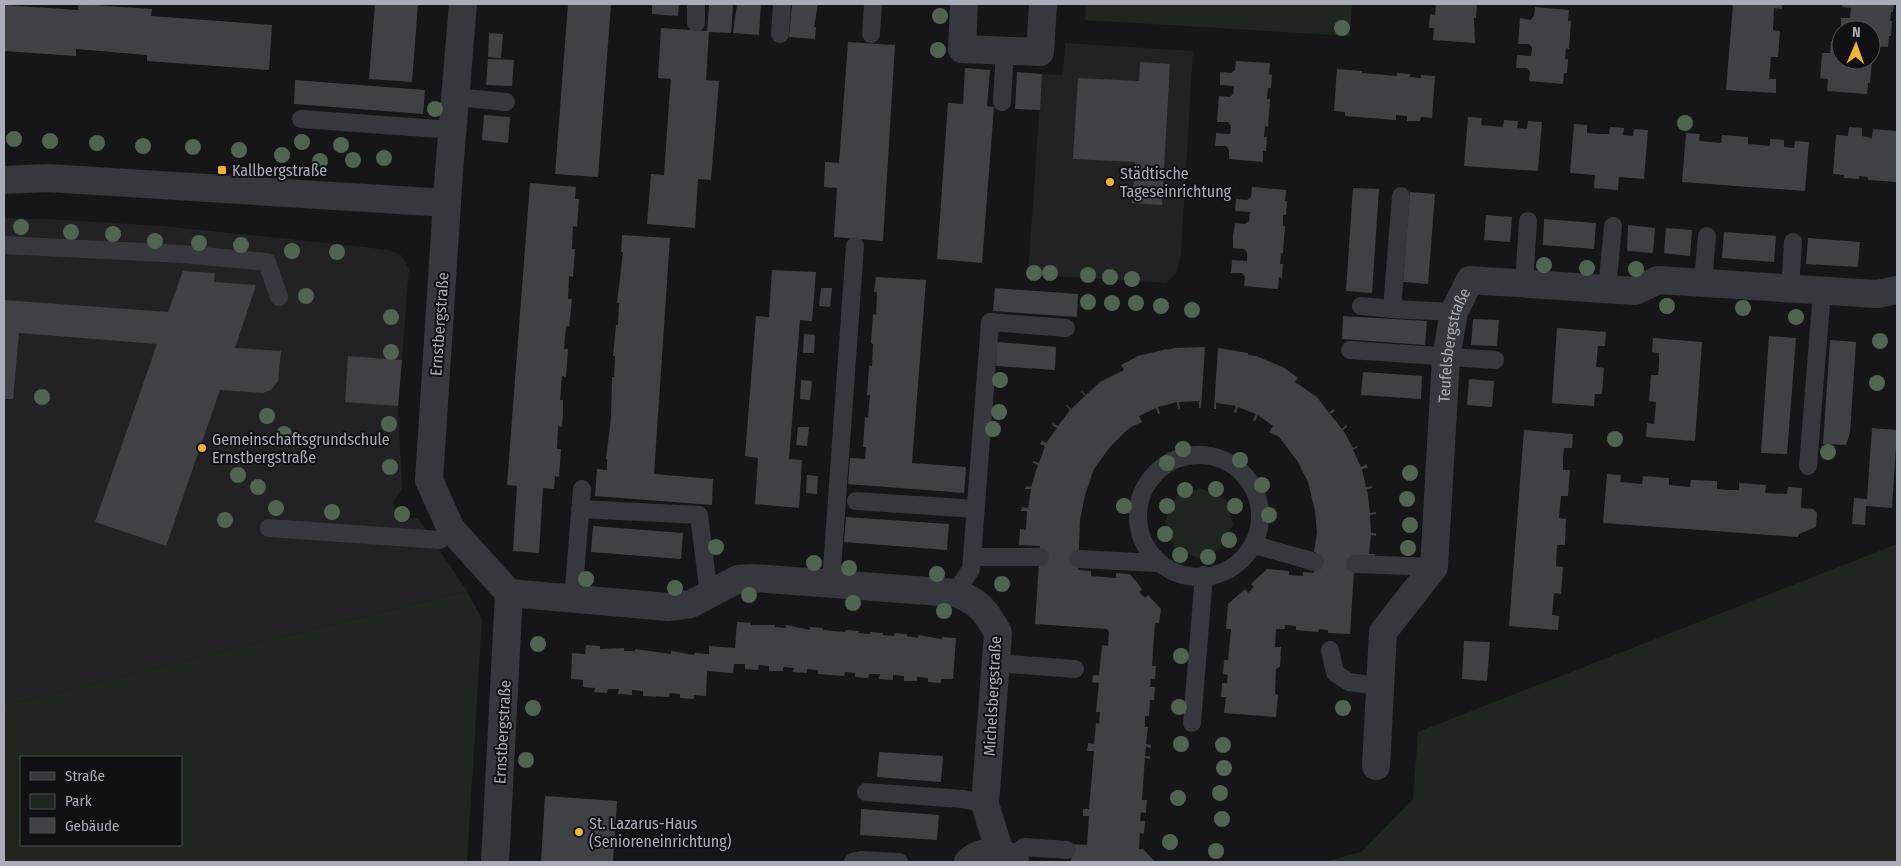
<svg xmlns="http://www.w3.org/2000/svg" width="1901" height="866" viewBox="0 0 1901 866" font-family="'Fira Sans Condensed',sans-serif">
	<rect width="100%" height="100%" fill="#161618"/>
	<path fill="#222225" d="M1065 43 1193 51 1181 254 1177 272 1166 283 1028 274 1042 74 1063 75Z
		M4 218 66 220 162 226 365 247 393 251 401 255 409 269 398 406 402 489 393 502 399 517 418 518 467 591 4 706Z"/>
	<path fill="#1e261f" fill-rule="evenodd" d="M1086 4H1352L1350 36 1085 20Z
		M1200 488 1226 499 1233 524 1221 549 1198 558 1173 547 1165 521 1176 497Z
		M1897 544V862H1324L1361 852 1413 799 1418 732Z
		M467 591 482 619 467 862H4V706ZM21 757H181V845H21Z"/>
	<path fill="#404145" d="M78 4 152 9 151 16 272 25 269 70 147 61V55L76 49V56L4 51 5 5 78 10Z
		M375 4H418L412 82 369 79Z
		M568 4H611L598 177 555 174Z
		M652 4H679L678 16 652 14Z
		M709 4H733L731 33 709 32 706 80 719 81 711 180 698 179 695 228 647 224 651 174 664 175 669 102 671 79 658 78 661 28 707 31Z
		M737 4H761L759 35 733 33Z
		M792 4H818L814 27H816L815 39 789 37Z
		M1436 4 1477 5 1476 18H1474L1475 43 1433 40 1434 28H1429L1430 14 1435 15Z
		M1733 4H1782V9L1774 8 1773 30 1780 31 1778 57H1771L1769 79H1776V93L1726 90Z
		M1843 4H1894L1893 12H1891L1890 21H1892L1891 36H1889L1888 47 1871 46V30H1841V18H1850L1851 8 1842 7Z
		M1535 7 1569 10 1568 21H1571L1569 49 1566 48 1565 59H1568L1567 73H1564L1563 84 1529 81 1530 72 1527 68H1516L1517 55 1531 56 1532 48 1529 44H1518L1520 18 1530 20 1534 16Z
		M489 33 503 34 501 58 488 57Z
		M1831 41 1841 42V60H1872L1870 83H1868L1867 94 1827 91 1828 79 1820 78 1822 53H1830Z
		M848 42 895 45 883 241 834 237 837 188 824 187 825 162 839 163Z
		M488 59 514 60 512 86 486 85Z
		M1236 61 1270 63 1269 74 1272 75 1271 88H1268L1267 99H1270L1268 127 1265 126 1264 137H1267L1266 151H1263V162L1229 159V150L1226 146H1215L1216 133 1230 134 1231 126 1228 122H1217L1219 96 1230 97 1233 94 1234 86 1220 85V72L1231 73 1235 70Z
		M1140 62 1170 64 1162 205 1132 203 1135 162 1073 159 1078 78 1139 81Z
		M965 68 990 70 987 106 994 107 982 263 937 259 948 103 963 104Z
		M1337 69 1362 71V73L1397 76V73L1410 74V77L1421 78V75L1435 76 1432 118 1421 117 1420 121H1407V116L1396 115V120L1345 116V112L1334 111Z
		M1017 72 1042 74 1040 110 1015 109Z
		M295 80 425 90 423 114 294 104Z
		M484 115 510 117 508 143 482 140Z
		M1468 117 1482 118 1481 125 1503 127 1504 120 1518 121 1517 128 1527 129 1528 121 1542 122 1538 171 1464 166Z
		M1574 124 1587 125V133L1598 134H1609L1610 127 1624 128 1623 135 1633 136 1634 129 1648 130 1644 179 1619 177 1618 190 1594 188 1595 175 1570 173Z
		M1849 127 1862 128V136L1872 138 1873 129 1897 131 1896 182 1868 180V177L1859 176V179L1844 178V175L1833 174 1836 135 1848 136Z
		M1686 133 1700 134 1699 141 1721 143 1722 135 1748 137V144L1770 146V139L1784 140V147L1794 148 1795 141 1809 142 1805 191 1682 182Z
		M530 183 576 187 575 199H579L577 227 573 226 572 249H575L573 277 569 276 568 299H572L569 327 566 326 565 337 564 349H568L566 377 562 376 560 400H563V413L562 427 558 426 557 449H561L559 477 555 476 554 489 543 488 539 553 513 551 517 486 507 485Z
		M1252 187 1286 190 1285 201H1287L1286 215H1283V226H1285L1283 253H1281L1280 264H1283L1282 278 1279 277 1278 289 1244 286 1245 277 1242 273H1231L1232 260 1247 261V252L1244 249 1233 248V236L1235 223 1245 224 1249 221 1250 212 1235 211 1236 199 1247 200 1251 197Z
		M1353 188 1379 189 1372 293 1346 291Z
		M1410 192 1435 194 1428 284 1403 282Z
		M1486 215 1512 217 1510 242 1484 240Z
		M1544 219 1596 223 1594 249 1543 245Z
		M1628 225 1655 228 1653 253 1627 251Z
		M1666 228 1692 230 1690 256 1664 253Z
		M1724 232 1776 236 1774 262 1722 258Z
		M622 235 670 238 654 474 713 479 712 505 595 496 597 469 607 470V459H606L611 418 612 377H614L615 356H613L616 325H618L619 303H617L623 252H621Z
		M1808 238 1860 242 1858 267 1806 264Z
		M772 270 816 272 812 321 800 320 789 459 802 460 799 508 755 504 758 458 745 456 756 316 769 317Z
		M183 271 215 273 214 282 256 285 235 348 281 351 278 381 271 390 263 393 220 390 166 546 95 522 157 344 19 333 13 399H4V300L168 312Z
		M876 277 926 280 912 463 966 467 964 493 848 484 850 458 865 459 866 447H863L865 417 868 418 869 406 870 395H867L869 366H872L873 344 871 343 873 314 876 315 877 292H874Z
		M821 288H832L830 307 819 306Z
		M995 288 1078 294 1077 317 993 311Z
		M1343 316 1427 321 1425 345 1342 339Z
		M1473 319 1499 320 1497 346 1471 345Z
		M1557 328 1606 332 1605 346H1598L1596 367 1604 368 1602 394H1595L1594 406 1552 403Z
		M804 334 815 335 814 353H803Z
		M1769 336 1796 338 1787 454 1761 453Z
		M1653 338 1702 342 1695 441 1646 437 1647 423 1654 424 1656 402 1649 401 1651 375H1658L1659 364V353L1652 352Z
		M1830 340 1856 342 1850 433 1846 445 1823 444Z
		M997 342 1056 347 1055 370 996 366Z
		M1205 347 1201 408H1199V401L1179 402 1180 408 1178 409 1177 402 1158 407 1160 413 1158 414 1156 408 1139 416 1142 422 1131 427 1125 432 1109 448 1094 469 1085 495 1080 520 1078 570 1091 571V576L1116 578V573L1130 574 1142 589 1139 592 1145 598 1148 595 1161 609 1159 623H1155L1152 666H1156L1155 679H1151L1150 687H1155L1154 700H1150L1149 716H1145V727H1148L1146 744 1151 745V748L1146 747 1145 756H1150V759L1145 758 1142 800H1147L1146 813 1141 812 1140 821H1145L1144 834 1140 833 1139 849H1143L1155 862H1071L1072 844 1087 845 1089 816H1083V809H1089L1094 751H1087L1088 743 1094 744 1096 723 1099 724 1100 712H1096L1099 683 1092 682 1093 675H1099L1102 645 1108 646 1109 632 1107 629 1035 624 1040 546 1019 545 1020 529 1026 530 1027 511H1021L1022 507 1028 508 1031 489H1025L1026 486 1031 487 1038 465 1033 463V461L1039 463 1045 446 1040 444 1042 440 1046 443 1057 428 1052 425 1053 423 1058 426 1070 410 1066 406 1067 405 1071 409 1085 396 1081 392 1082 391 1086 395 1100 382 1124 370 1121 365 1138 356 1167 349V350L1175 348Z
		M1218 348 1248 353V355L1256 356 1283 367 1298 378 1295 382 1317 397 1329 413 1333 409 1335 411 1330 414 1342 429 1346 425 1347 427 1343 430 1353 448 1357 446 1358 447 1353 450 1361 467 1366 464 1368 468 1362 469 1366 487 1372 486V488L1367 489 1370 513 1376 512V514L1370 515 1371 533H1376V536L1371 535 1369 554H1375L1374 556 1355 555 1350 634 1328 633V630L1319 629 1318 632 1296 630V626L1285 625V629H1276L1275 647H1281L1280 667 1276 669 1275 694 1278 695 1276 717 1224 713 1226 697H1221L1222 683H1227L1228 675 1223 674 1224 660H1228L1231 629H1226L1228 604 1245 589 1248 593 1254 587 1251 584 1267 569 1289 571V575L1303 576V572L1314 573 1316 552H1314L1317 533 1315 511 1308 482 1298 462 1279 437 1269 432 1273 426 1258 415 1255 421 1253 420 1256 414 1238 407 1236 413 1234 412 1236 406 1216 403V409H1214Z
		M348 356 402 360 398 406 345 402Z
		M1363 372 1422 376 1421 399 1361 395Z
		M1469 379 1494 381 1492 407 1467 405Z
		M801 380 812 381 810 400 800 399Z
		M798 427H809L807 446 796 445Z
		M1872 428 1897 430 1892 508 1866 506 1865 525 1852 524 1854 498 1867 499Z
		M1524 430 1573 434 1572 448H1564L1563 459V470H1570L1568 496H1561L1559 518 1566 519 1565 545H1557L1556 566 1563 567 1561 594 1554 593 1552 615 1559 616 1558 630 1509 626Z
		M1607 474 1621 475 1620 482 1642 484 1643 476 1669 478V485L1690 487 1691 480 1717 481V489L1728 490H1739V483L1766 485 1765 493 1787 494 1788 487 1802 488 1801 508 1813 509 1817 513 1816 527 1799 534 1798 537 1603 523Z
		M807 475 818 476 817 494 806 493Z
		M846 517 949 524 947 550 844 542Z
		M593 526 683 533 681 559 591 552Z
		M737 622 751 623V625H775V627L786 628V625L810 630V627L823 628V630L845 632 846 630 859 631 858 633 870 634V632L883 633V635L894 636V633L907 634V636L918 638V635L942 639V637L956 638 953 679H941V683L928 682V678L917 677V681H904V676L893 675V680L879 679 880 674H869L868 678 855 677V673L845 672 844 676 818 674V670L807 669V673L793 672 794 668 783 667V671H769V666L759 665 758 670 745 669V664H734L733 673 707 671 706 696 694 695V699L680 698V694L670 693 669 697 643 696V691L632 690V695L618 694 619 689H608L607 693 594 692 595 688 583 687V680L571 679 572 653 585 654 586 645 600 646V649L624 648V651H635V649L671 654V651L694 655 695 653 709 654V646L735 648Z
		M1464 641 1490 642 1487 681 1462 679Z
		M879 752 943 756 941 782 877 777Z
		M545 796 617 801 613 862H541Z
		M861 809 939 815 937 840 860 835Z"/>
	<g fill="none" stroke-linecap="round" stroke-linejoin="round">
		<path stroke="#37383d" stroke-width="18" d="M696 23V4
			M780 34 782 4
			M871 34 873 4
			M455 97 506 102
			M1002 102 1005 51
			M301 119 453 130
			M1401 196 1392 309 1454 312
			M4 245 182 254 267 262 279 297
			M1703 283 1707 236
			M1524 284 1528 221
			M1607 289 1613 226
			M1790 289 1793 242
			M1361 306 1392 309
			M1350 350 1495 360
			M1138 516a61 61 0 1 1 122 0a61 61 0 1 1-122 0Z
			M1808 466 1822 291
			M856 501 976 509
			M580 509 699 515 709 595
			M269 528 440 540 451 529
			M1255 545 1315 562
			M972 557H1040
			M1078 559 1158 563
			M1355 564 1434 567
			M831 583 855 246
			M955 593 971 569 972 557 990 322 1066 328
			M573 600 582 489
			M1330 650 1335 673 1349 682 1379 686
			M996 663 1075 669
			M1192 723 1204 575
			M866 792 963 799 985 804
			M1012 858 1024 847 1067 850
			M853 862 861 860 899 862"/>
		<g stroke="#37383d" stroke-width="28">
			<path d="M463 4 449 171 429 480 451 529 509 593 495 862"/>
			<path d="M964 4 962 49 1040 52 1043 4"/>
			<path d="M4 180 48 178 447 203"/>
			<path d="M509 593 668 607 691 604 738 579 754 578 955 593C979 601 986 611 998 633L985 804 1000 853"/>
			<path id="s1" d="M1376 766 1383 632 1434 567 1446 358 1454 312 1470 280 1635 291 1658 280 1877 294 1897 290"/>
			<path d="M968 862C980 850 1002 849 1015 861"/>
		</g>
	</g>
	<g fill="#506452">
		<circle cx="940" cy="16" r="8"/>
		<circle cx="1342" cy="28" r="8"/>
		<circle cx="938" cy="50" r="8"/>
		<circle cx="435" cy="109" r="8"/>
		<circle cx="1685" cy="123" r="8"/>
		<circle cx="14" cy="139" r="8"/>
		<circle cx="50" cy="141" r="8"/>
		<circle cx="302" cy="142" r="8"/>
		<circle cx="97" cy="143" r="8"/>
		<circle cx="341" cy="145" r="8"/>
		<circle cx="143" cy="146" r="8"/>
		<circle cx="193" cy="147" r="8"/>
		<circle cx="239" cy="150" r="8"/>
		<circle cx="282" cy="155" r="8"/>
		<circle cx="384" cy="158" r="8"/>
		<circle cx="353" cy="160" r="8"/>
		<circle cx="320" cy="161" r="8"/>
		<circle cx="21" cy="227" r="8"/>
		<circle cx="71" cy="232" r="8"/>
		<circle cx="113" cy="234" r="8"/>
		<circle cx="155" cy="241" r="8"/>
		<circle cx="199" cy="243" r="8"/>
		<circle cx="241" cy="245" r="8"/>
		<circle cx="292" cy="251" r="8"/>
		<circle cx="337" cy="252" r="8"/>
		<circle cx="1544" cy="265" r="8"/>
		<circle cx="1587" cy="268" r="8"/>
		<circle cx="1636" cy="269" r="8"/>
		<circle cx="1034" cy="273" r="8"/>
		<circle cx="1050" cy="273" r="8"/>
		<circle cx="1088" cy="275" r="8"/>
		<circle cx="1110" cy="277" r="8"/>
		<circle cx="1132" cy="279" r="8"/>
		<circle cx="306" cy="296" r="8"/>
		<circle cx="1088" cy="302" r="8"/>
		<circle cx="1112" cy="303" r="8"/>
		<circle cx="1136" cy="303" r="8"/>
		<circle cx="1161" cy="306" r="8"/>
		<circle cx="1667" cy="306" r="8"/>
		<circle cx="1743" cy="308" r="8"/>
		<circle cx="1192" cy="310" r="8"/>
		<circle cx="391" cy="317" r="8"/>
		<circle cx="1796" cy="317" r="8"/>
		<circle cx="1880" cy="341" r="8"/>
		<circle cx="391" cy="352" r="8"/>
		<circle cx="1000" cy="380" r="8"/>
		<circle cx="1877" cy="383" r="8"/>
		<circle cx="42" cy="397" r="8"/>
		<circle cx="999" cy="412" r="8"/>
		<circle cx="267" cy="416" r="8"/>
		<circle cx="389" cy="424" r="8"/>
		<circle cx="993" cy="429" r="8"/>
		<circle cx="284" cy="434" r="8"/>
		<circle cx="1615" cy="439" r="8"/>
		<circle cx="1183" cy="449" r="8"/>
		<circle cx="1828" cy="452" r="8"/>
		<circle cx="1240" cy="460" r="8"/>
		<circle cx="1167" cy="463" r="8"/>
		<circle cx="390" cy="467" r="8"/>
		<circle cx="1410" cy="473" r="8"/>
		<circle cx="238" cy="475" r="8"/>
		<circle cx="1262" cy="485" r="8"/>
		<circle cx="258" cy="487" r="8"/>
		<circle cx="1216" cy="489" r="8"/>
		<circle cx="1185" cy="490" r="8"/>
		<circle cx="1407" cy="499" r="8"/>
		<circle cx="1124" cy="506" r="8"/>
		<circle cx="1167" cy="506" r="8"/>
		<circle cx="1235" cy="506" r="8"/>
		<circle cx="276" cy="508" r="8"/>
		<circle cx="332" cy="512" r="8"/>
		<circle cx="402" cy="514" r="8"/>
		<circle cx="1269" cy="515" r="8"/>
		<circle cx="225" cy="520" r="8"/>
		<circle cx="1410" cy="525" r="8"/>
		<circle cx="1165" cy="534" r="8"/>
		<circle cx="1229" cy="540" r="8"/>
		<circle cx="716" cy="547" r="8"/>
		<circle cx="1408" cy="548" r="8"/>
		<circle cx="1180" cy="555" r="8"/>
		<circle cx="1208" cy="557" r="8"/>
		<circle cx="814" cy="563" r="8"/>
		<circle cx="849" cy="568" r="8"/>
		<circle cx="937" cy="574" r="8"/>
		<circle cx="586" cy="579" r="8"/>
		<circle cx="1002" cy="584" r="8"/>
		<circle cx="675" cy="588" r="8"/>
		<circle cx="749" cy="595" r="8"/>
		<circle cx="853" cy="603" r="8"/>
		<circle cx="944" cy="611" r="8"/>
		<circle cx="538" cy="644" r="8"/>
		<circle cx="1181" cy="656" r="8"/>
		<circle cx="1179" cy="707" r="8"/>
		<circle cx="533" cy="708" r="8"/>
		<circle cx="1343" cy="708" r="8"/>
		<circle cx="1181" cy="744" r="8"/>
		<circle cx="1223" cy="745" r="8"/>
		<circle cx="526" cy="760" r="8"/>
		<circle cx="1224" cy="768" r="8"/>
		<circle cx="1220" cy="793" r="8"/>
		<circle cx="1178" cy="798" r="8"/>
		<circle cx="1222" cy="819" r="8"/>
		<circle cx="1170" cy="842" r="8"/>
		<circle cx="1216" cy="851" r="8"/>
	</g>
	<g fill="#f2b134" stroke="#111113" stroke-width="2">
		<rect x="217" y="165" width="10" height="10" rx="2.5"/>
		<circle cx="1110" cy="182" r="5"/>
		<circle cx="202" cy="448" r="5"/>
		<circle cx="579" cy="832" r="5"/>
	</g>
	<g text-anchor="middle" stroke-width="4" stroke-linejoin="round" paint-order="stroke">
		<g font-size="16" fill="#a8adb8" stroke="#111113" text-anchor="start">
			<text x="232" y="176">Kallbergstraße</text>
			<text x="1120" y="179">Städtische<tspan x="1120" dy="18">Tageseinrichtung</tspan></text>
			<text x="212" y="445">Gemeinschaftsgrundschule<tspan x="212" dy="18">Ernstbergstraße</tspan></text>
			<text x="589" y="829">St. Lazarus-Haus<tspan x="589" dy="18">(Senioreneinrichtung)</tspan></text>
		</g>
		<g font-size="16" fill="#a8adb8" stroke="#111113">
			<text transform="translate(439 324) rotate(-86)" y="6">Ernstbergstraße</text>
			<text dy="6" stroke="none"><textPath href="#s1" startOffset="440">Teufelsbergstraße</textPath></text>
			<text transform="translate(992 696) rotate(-87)" y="6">Michelsbergstraße</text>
			<text transform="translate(502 732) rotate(-87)" y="6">Ernstbergstraße</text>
		</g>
	</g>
	<rect width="1901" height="866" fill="none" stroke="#a8adb8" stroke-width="10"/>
	<rect x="20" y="756" width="162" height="90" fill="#111113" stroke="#4d4f55"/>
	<rect x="30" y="772" width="25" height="8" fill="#37383d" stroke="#4d4f55"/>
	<text x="65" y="781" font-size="15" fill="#a8adb8">Straße</text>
	<rect x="30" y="794" width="25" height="15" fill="#1e261f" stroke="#4d4f55"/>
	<text x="65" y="806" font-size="15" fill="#a8adb8">Park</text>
	<rect x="30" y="818" width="25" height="15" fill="#404145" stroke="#4d4f55"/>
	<text x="65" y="831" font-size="15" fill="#a8adb8">Gebäude</text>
	<g transform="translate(1856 45) rotate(2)"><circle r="24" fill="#111113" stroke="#4d4f55"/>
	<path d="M0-4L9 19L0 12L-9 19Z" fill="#f2b134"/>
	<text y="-8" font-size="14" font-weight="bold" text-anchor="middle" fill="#a8adb8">N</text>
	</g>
</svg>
